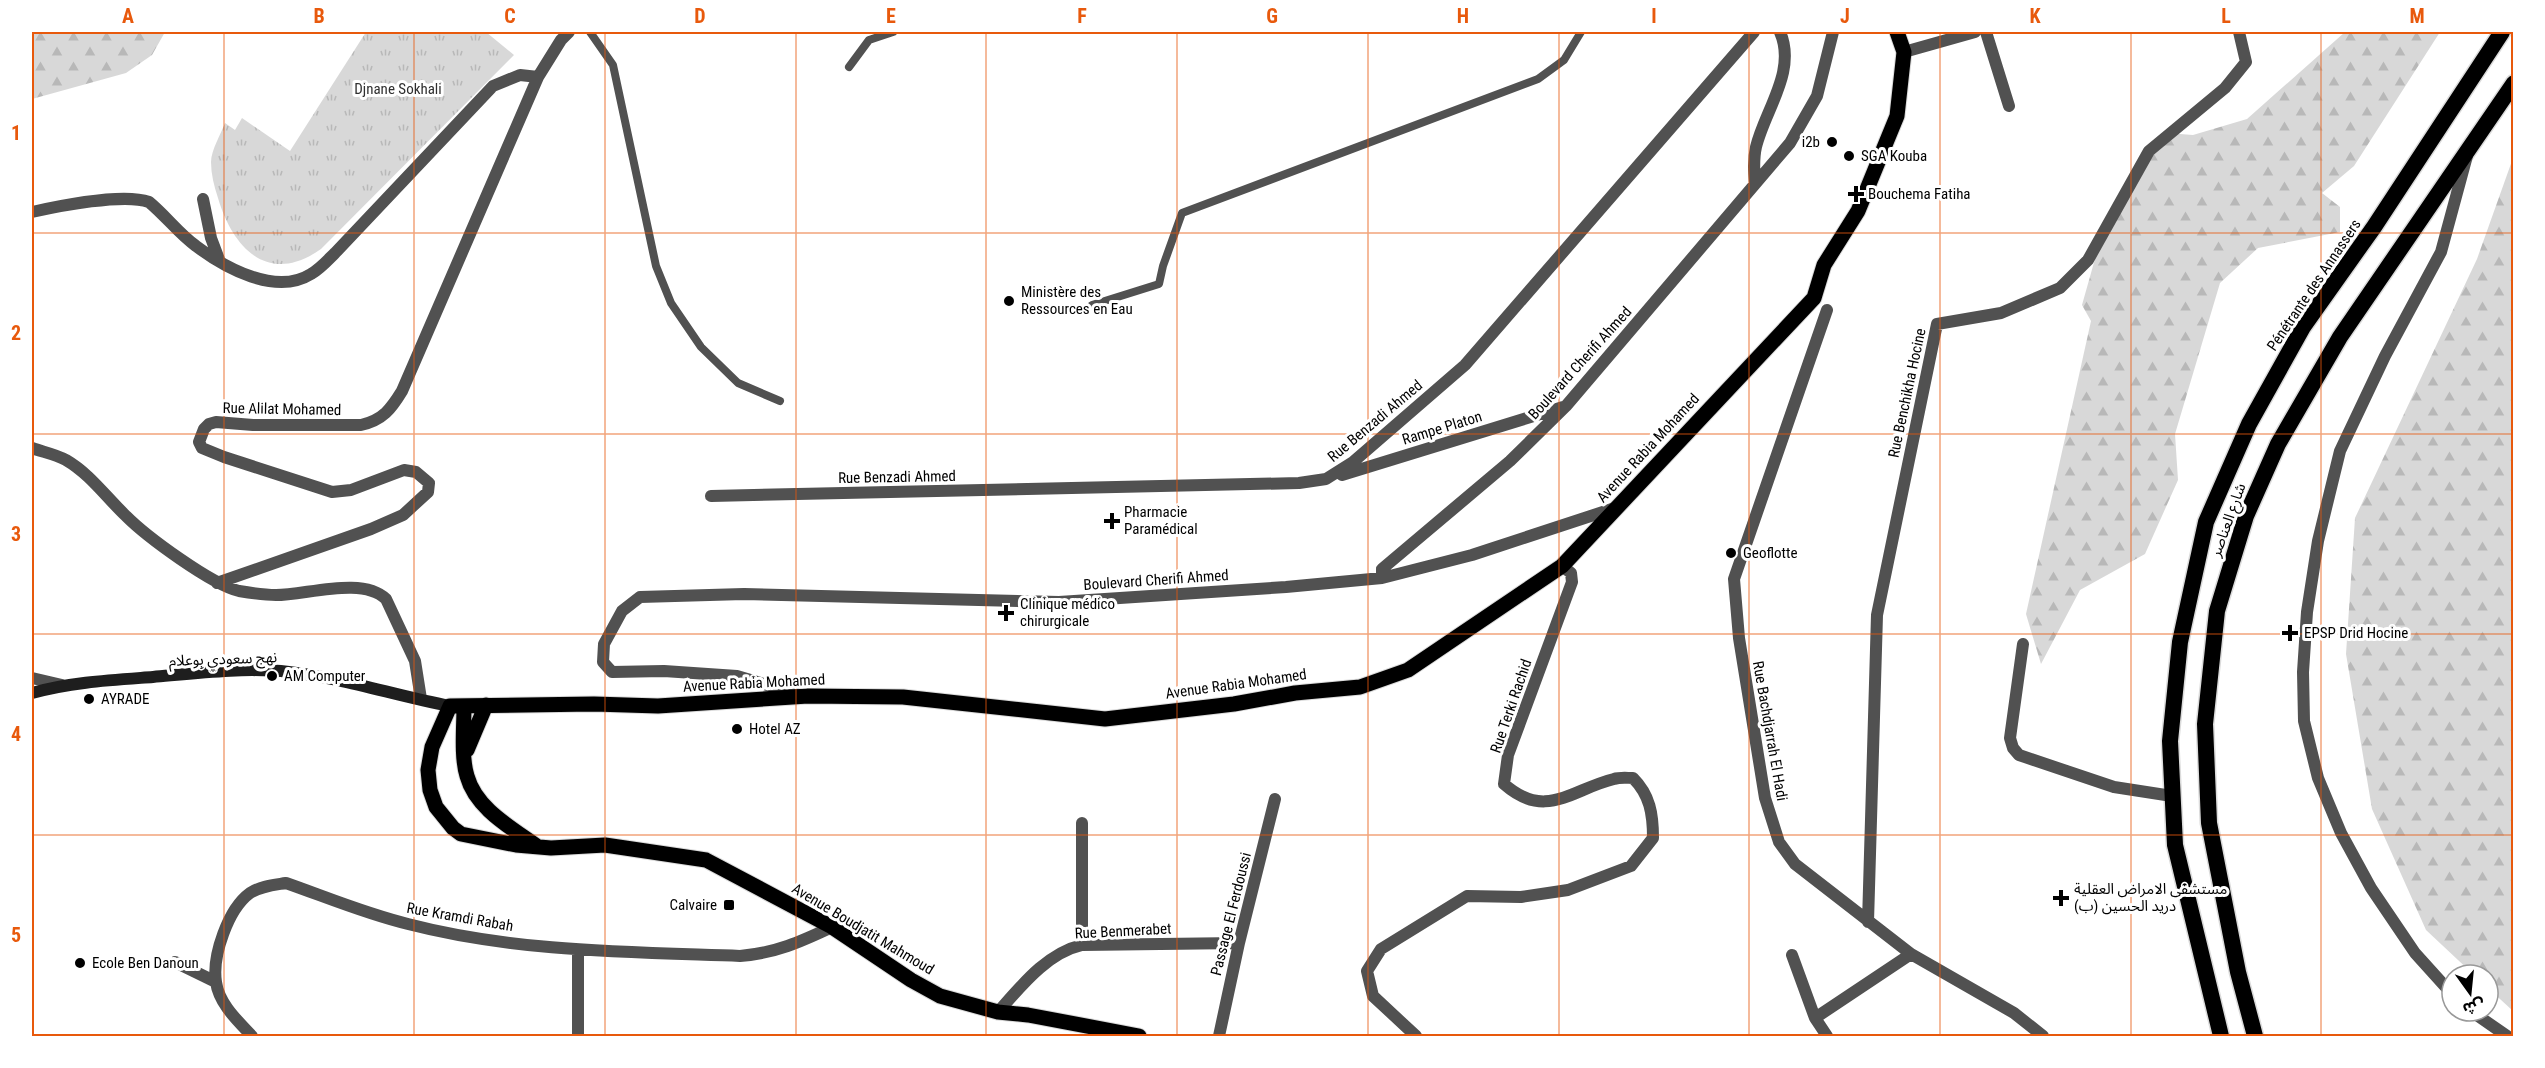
<svg xmlns="http://www.w3.org/2000/svg" width="2545" height="1068" viewBox="0 0 2545 1068" font-family="'Roboto Condensed','Noto Sans Arabic',sans-serif">
	<defs>
		<pattern id="grass-tufts" width="24" height="20" patternUnits="userSpaceOnUse" patternTransform="scale(1.5)"><rect width="24" height="20" fill="#d8d8d8"/><path d="M3 7l-1-3M5 7V3M7 7l1-3M15 17l-1-3M17 17v-4M19 17l1-3" fill="none" stroke="#b8b8b8"/></pattern>
		<pattern id="forest-firs" width="22" height="20" patternUnits="userSpaceOnUse" patternTransform="scale(1.5)"><rect width="22" height="20" fill="#d8d8d8"/><path d="M5 1l3.5 6h-7zM16 11l3.5 6h-7z" fill="#b8b8b8"/></pattern>
	</defs>
	<rect width="100%" height="100%" fill="#fff"/>
	<path fill="url(#grass-tufts)" d="M366 32H486L514 55 321 249C269 286 233 249 218 198 214 186 211 174 211 162 211 150 221 134 225 123L235 130 242 118 290 151Z"/>
	<path fill="url(#forest-firs)" d="M32 32H165L152 55 126 73 32 99Z
		M2345 32H2440L2354 166 2322 193 2340 207V232L2258 248 2220 283 2175 434 2178 480 2145 554 2080 590 2041 664 2026 614 2091 321 2082 305 2104 227 2167 133 2193 135 2247 119Z
		M2513 158V1011L2488 988V975H2474L2426 930 2372 809 2346 654 2355 518 2477 259Z"/>
	<g fill="none" stroke-linecap="round" stroke-linejoin="round">
		<defs>
			<path id="primary" d="M464 707C464 727 461 757 467 776 476 809 512 828 538 847
				M467 750 486 705
				M1139 1036 1028 1015 998 1012 940 996 911 980 832 927 706 860 605 845 551 848 516 845 461 834 453 828 436 807 430 790 428 770 432 747 450 706 594 704 658 706 808 696 903 697 1105 719 1234 704 1295 693 1360 687 1408 670 1562 566 1814 298 1824 265 1858 211 1897 116 1904 52 1897 32"/>
			<path id="trunk" d="M2221 1036 2175 845 2170 741 2180 642 2206 522 2249 424 2303 327 2374 227 2502 32
				M2255 1036 2238 972 2209 823 2205 724 2217 611 2246 516 2278 444 2340 337 2514 83"/>
		</defs>
		<use href="#primary" stroke="#dbdbdb" stroke-width="17"/>
		<use href="#trunk" stroke="#dbdbdb" stroke-width="19"/>
		<path stroke="#515151" stroke-width="8" d="M590 32 613 65 656 266 671 303 701 347 738 383 780 401
			M849 67 869 40 893 32
			M1092 305 1159 284 1163 266 1182 213 1538 79 1564 60 1581 32"/>
		<path stroke="#515151" stroke-width="12" d="M1986 32 2009 106
			M1904 52 1975 32
			M1755 184C1754 172 1753 160 1756 147 1765 110 1797 71 1780 32
			M203 199 211 238 220 262
			M32 212C59 206 124 193 149 202 166 216 179 234 196 246 225 268 276 296 311 274 320 269 328 260 335 253L493 86 520 75 538 77
			M1827 310 1734 579 1739 638 1765 798 1779 842 1795 864 1911 954 2014 1013 2043 1036
			M32 448C43 452 55 454 66 460 90 474 106 497 126 516 147 537 211 584 239 591 251 593 264 595 276 595 306 595 363 576 386 599L415 661 421 699
			M1342 475 1563 407
			M711 496 1299 483 1326 479 1353 462 1465 365 1754 32
			M1382 578 1472 555 1615 508
			M217 583 371 529 403 515 428 492 429 483 416 472 404 470 351 490 332 492 224 457 202 448 199 442 204 429 209 424 216 422 253 425H361C383 420 391 409 402 391L538 77 561 40 569 32
			M2023 644 2010 738 2013 748 2019 755 2114 787 2172 796
			M32 678 62 685
			M801 695 737 676 664 671 612 672 603 662 604 644 622 611 640 597 744 594 1059 602 1286 587 1382 578V569L1510 461 1566 406 1790 143 1817 96 1833 32
			M1082 823V945
			M1868 922 1877 615 1937 324 2001 313 2060 288 2088 260 2149 151 2225 88 2246 62 2239 32
			M1792 955 1815 1018
			M175 962 216 982
			M2452 994 2415 953 2371 888 2341 833 2318 778 2304 721 2303 672 2307 612 2318 541 2340 451 2385 356 2441 252 2467 156
			M2471 1011 2507 1036
			M998 1012C1021 986 1047 953 1082 945L1239 943
			M252 1036C238 1021 219 1004 216 982 212 956 228 909 250 893 261 886 274 885 286 883 326 897 366 914 408 924 516 952 629 952 740 956 776 953 800 942 832 927
			M578 1036V951
			M1219 1036 1239 943 1275 799
			M1416 1036 1373 996 1367 971 1381 949 1467 896 1521 897 1568 890 1631 866 1653 838C1653 814 1650 795 1633 778 1627 778 1620 777 1614 779 1572 789 1546 821 1504 784L1508 755 1572 582 1571 573 1562 566
			M1827 1036 1815 1018 1911 954"/>
		<path stroke="#1e1e1e" stroke-width="12" d="M32 693C71 682 112 680 153 677 197 673 245 667 289 672 344 678 396 696 450 706"/>
		<use href="#primary" stroke="#000" stroke-width="15"/>
		<use href="#trunk" stroke="#000" stroke-width="16"/>
	</g>
	<path fill="none" stroke="#e8590c" stroke-width="1.5" stroke-opacity="0.55" d="M224 32V1036M414 32V1036M605 32V1036M796 32V1036M986 32V1036M1177 32V1036M1368 32V1036M1559 32V1036M1749 32V1036M1940 32V1036M2131 32V1036M2321 32V1036M32 233H2514M32 434H2514M32 634H2514M32 835H2514"/>
	<g fill="#000" stroke="#fff" stroke-width="2">
		<circle cx="1832" cy="142" r="6"/>
		<circle cx="1849" cy="156" r="6"/>
		<path d="M1853 185h6v6h6v6h-6v6h-6v-6h-6v-6h6z"/>
		<circle cx="1009" cy="301" r="6"/>
		<path d="M1109 512h6v6h6v6h-6v6h-6v-6h-6v-6h6z"/>
		<circle cx="1731" cy="553" r="6"/>
		<path d="M1003 604h6v6h6v6h-6v6h-6v-6h-6v-6h6z"/>
		<path d="M2287 624h6v6h6v6h-6v6h-6v-6h-6v-6h6z"/>
		<circle cx="272" cy="676" r="6"/>
		<circle cx="89" cy="699" r="6"/>
		<circle cx="737" cy="729" r="6"/>
		<path d="M2058 889h6v6h6v6h-6v6h-6v-6h-6v-6h6z"/>
		<rect x="723" y="899" width="12" height="12" rx="3"/>
		<circle cx="80" cy="963" r="6"/>
	</g>
	<g text-anchor="middle" stroke-width="6" stroke-linejoin="round" paint-order="stroke">
		<g font-size="15" fill="#2f2f2f" stroke="#fff">
			<text x="398" y="94">Djnane Sokhali</text>
		</g>
		<g font-size="15" fill="#000" stroke="#fff" text-anchor="start">
			<text x="1820" y="147" text-anchor="end">i2b</text>
			<text x="1861" y="161">SGA Kouba</text>
			<text x="1868" y="199">Bouchema Fatiha</text>
			<text x="1021" y="297">Ministère des<tspan x="1021" dy="17">Ressources en Eau</tspan></text>
			<text x="1124" y="517">Pharmacie<tspan x="1124" dy="17">Paramédical</tspan></text>
			<text x="1743" y="558">Geoflotte</text>
			<text x="1020" y="609">Clinique médico<tspan x="1020" dy="17">chirurgicale</tspan></text>
			<text x="2304" y="638">EPSP Drid Hocine</text>
			<text x="284" y="681">AM Computer</text>
			<text x="101" y="704">AYRADE</text>
			<text x="749" y="734">Hotel AZ</text>
			<text x="2074" y="894">مستشفى الامراض العقلية<tspan x="2074" dy="17">دريد الحسين (ب)</tspan></text>
			<text x="717" y="910" text-anchor="end">Calvaire</text>
			<text x="92" y="968">Ecole Ben Danoun</text>
		</g>
		<g font-size="15" fill="#000" stroke="#fff">
			<text transform="translate(2314 285) rotate(-56)" y="5">Pénétrante des Annassers</text>
			<text transform="translate(1580 363) rotate(-48)" y="5">Boulevard Cherifi Ahmed</text>
			<text transform="translate(1907 393) rotate(-78)" y="5">Rue Benchikha Hocine</text>
			<text transform="translate(282 409) rotate(1)" y="5">Rue Alilat Mohamed</text>
			<text transform="translate(1375 421) rotate(-40)" y="5">Rue Benzadi Ahmed</text>
			<text transform="translate(1442 428) rotate(-17)" y="5">Rampe Platon</text>
			<text transform="translate(1648 448) rotate(-47)" y="5">Avenue Rabia Mohamed</text>
			<text transform="translate(897 477) rotate(-1)" y="5">Rue Benzadi Ahmed</text>
			<text transform="translate(2228 520) rotate(-70)" y="5">شارع العناصر</text>
			<text transform="translate(1156 580) rotate(-4)" y="5">Boulevard Cherifi Ahmed</text>
			<text transform="translate(223 659) rotate(-2)" y="5">نهج سعودي بوعلام</text>
			<text transform="translate(754 683) rotate(-3)" y="5">Avenue Rabia Mohamed</text>
			<text transform="translate(1236 684) rotate(-8)" y="5">Avenue Rabia Mohamed</text>
			<text transform="translate(1511 706) rotate(-71)" y="5">Rue Terki Rachid</text>
			<text transform="translate(1770 731) rotate(80)" y="5">Rue Bachdjarrah El Hadi</text>
			<text transform="translate(1231 914) rotate(-76)" y="5">Passage El Ferdoussi</text>
			<text transform="translate(460 917) rotate(10)" y="5">Rue Kramdi Rabah</text>
			<text transform="translate(863 929) rotate(31)" y="5">Avenue Boudjatit Mahmoud</text>
			<text transform="translate(1123 931) rotate(-3)" y="5">Rue Benmerabet</text>
		</g>
	</g>
	<rect width="2545" height="1068" fill="none" stroke="#ffffff" stroke-width="66"/>
	<g transform="translate(2470 993) rotate(165)"><circle r="28" fill="#ffffff" stroke="#999999" stroke-width="1.5"/>
	<path d="M0-4.5L10 22L0 15L-10 22Z" fill="#000000"/>
	<text y="-9" font-size="16" font-weight="bold" text-anchor="middle" fill="#000000">ش</text>
	</g>
	<rect x="33" y="33" width="2479" height="1002" fill="none" stroke="#e8590c" stroke-width="2"/>
	<g font-size="20" text-anchor="middle" font-weight="bold" fill="#e8590c">
		<text x="128" y="23">A</text>
		<text x="319" y="23">B</text>
		<text x="510" y="23">C</text>
		<text x="700" y="23">D</text>
		<text x="891" y="23">E</text>
		<text x="1082" y="23">F</text>
		<text x="1272" y="23">G</text>
		<text x="1463" y="23">H</text>
		<text x="1654" y="23">I</text>
		<text x="1845" y="23">J</text>
		<text x="2035" y="23">K</text>
		<text x="2226" y="23">L</text>
		<text x="2417" y="23">M</text>
		<text x="16" y="140">1</text>
		<text x="16" y="340">2</text>
		<text x="16" y="541">3</text>
		<text x="16" y="741">4</text>
		<text x="16" y="942">5</text>
	</g>
</svg>
